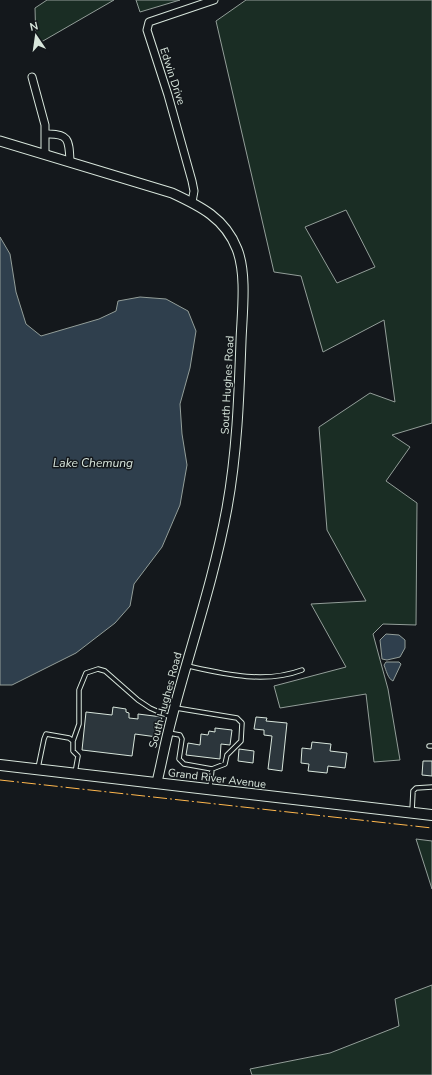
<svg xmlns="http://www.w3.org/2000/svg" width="432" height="1075" viewBox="0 0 432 1075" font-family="'Nunito Sans',sans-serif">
	<rect width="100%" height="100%" fill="#14181c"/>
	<path fill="#1a2d24" stroke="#939e99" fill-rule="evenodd" d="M47 0H114L36 45 35 8Z
		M136 0H180L140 12Z
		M246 0H432V423L392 435 410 447 386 481 417 503 416 625 383 624 373 634 388 689 400 760 374 762 366 694 280 708 274 686 346 667 311 604 366 601 327 530 319 427 370 393 395 402 384 320 323 352 301 276 274 272 216 21ZM346 210 375 267 337 283 305 227Z
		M416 839 432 841V889Z
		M432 985V1075H252L250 1069 330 1053 399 1026 395 999Z"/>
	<path fill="#2f3f4d" stroke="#939e99" d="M0 237 10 254 16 292 26 324 41 336 99 319 116 311 118 301 140 297 166 299 188 311 196 331 190 368 180 404 182 434 187 465 180 505 162 547 134 584 130 606 115 623 76 653 12 685H0Z
		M386 634 399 635 405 640V648L400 657 387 660 382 659 380 640Z
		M386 662H399L401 664 393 681C388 679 386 670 384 665Z"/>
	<path fill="#2c363c" stroke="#d8e6dc" d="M113 707 126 709V712L129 713V718L138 719V714L162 717 157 737 135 734 132 756 82 750 86 712 112 715Z
		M256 717 267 718 266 721 287 723 282 771 268 769 272 736 264 735V730L254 729Z
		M215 728 232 730 230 745 221 744 220 759 186 755 188 743 200 745 201 734 208 735 209 731 215 732Z
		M312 742 331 744 330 751 347 753 345 768 328 766 327 773 308 771 309 764 301 763 302 748 311 749Z
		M239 749 254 751 253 763 238 761Z
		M423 761H432V776L422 775Z"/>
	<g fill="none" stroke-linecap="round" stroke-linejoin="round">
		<defs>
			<path id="service" d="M188 666C224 674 265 684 302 670
				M176 708 237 718 242 723 241 741 227 755 225 764 212 769 210 788
				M169 733 180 735 182 739 179 759 184 764 212 769
				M73 741 79 724V690L86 673 98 669 105 671 138 700 150 708 170 717
				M429 746H432
				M38 768 44 739 46 734 69 738 73 741V751L78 756 75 773
				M412 811 413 791 416 788 432 787"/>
			<path id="minor" d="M32 77 45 125V154
				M46 134C69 133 69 140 70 161
				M192 202 194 191 192 181 168 95 147 30 149 22 214 0"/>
			<path id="tertiary" d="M0 141 172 193C200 206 225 218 237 249 247 274 242 313 241 341 239 397 237 453 227 508 214 579 190 648 172 717 166 739 162 761 157 782"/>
			<path id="secondary" d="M0 765 432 815"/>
		</defs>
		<use href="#service" stroke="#d8e6dc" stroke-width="5.5"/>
		<use href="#minor" stroke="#d8e6dc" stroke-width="9"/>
		<use href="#tertiary" stroke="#d8e6dc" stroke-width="11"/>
		<use href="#secondary" stroke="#d8e6dc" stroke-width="12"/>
		<use href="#service" stroke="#14181c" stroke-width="3.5"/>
		<use href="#minor" stroke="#14181c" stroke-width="7"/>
		<use href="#tertiary" stroke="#14181c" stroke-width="9"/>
		<use href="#secondary" stroke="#14181c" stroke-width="10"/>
		<path stroke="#ffb74d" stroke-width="1" stroke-dasharray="14 3 2 3" stroke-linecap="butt" d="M0 780 432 828"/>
	</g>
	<g text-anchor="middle" stroke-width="3" stroke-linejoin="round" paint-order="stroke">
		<g font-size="11" fill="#d8e6dc" stroke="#14181c">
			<text transform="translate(173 76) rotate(72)" y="4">Edwin Drive</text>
			<text transform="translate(227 385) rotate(-87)" y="4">South Hughes Road</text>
			<text transform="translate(165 700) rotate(-75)" y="4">South Hughes Road</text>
			<text transform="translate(217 778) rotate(7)" y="4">Grand River Avenue</text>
		</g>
		<g font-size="12" font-style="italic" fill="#d8e6dc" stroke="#14181c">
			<text x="93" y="467">Lake Chemung</text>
		</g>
	</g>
	<g transform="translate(36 36) rotate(347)" stroke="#14181c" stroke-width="3" paint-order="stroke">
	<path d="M0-3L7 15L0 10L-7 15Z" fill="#d8e6dc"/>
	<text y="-6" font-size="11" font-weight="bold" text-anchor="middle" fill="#d8e6dc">N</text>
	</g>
</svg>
